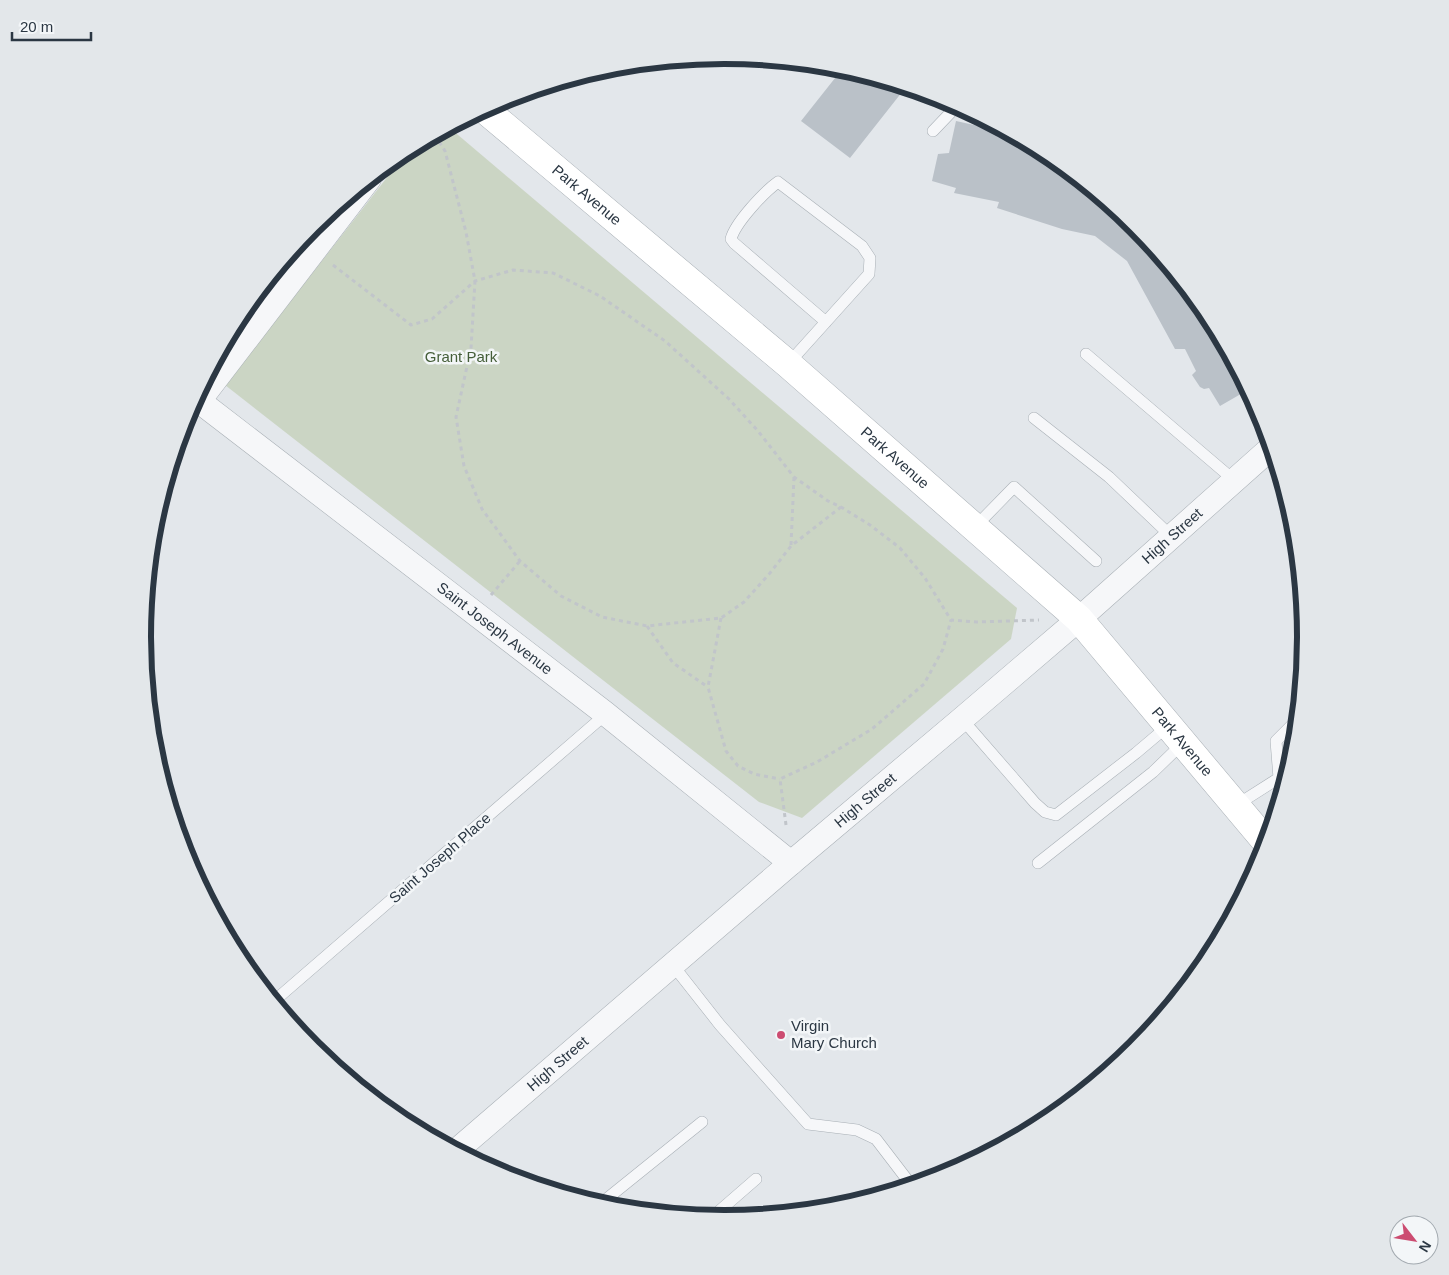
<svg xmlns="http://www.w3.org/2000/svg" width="1449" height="1275" viewBox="0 0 1449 1275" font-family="Arial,sans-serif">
	<rect width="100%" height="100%" fill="#e3e7eb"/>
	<path fill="#cbd5c4" d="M446 129H451L1017 608 1011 639 802 818 759 802 225 385 410 148Z"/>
	<path fill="#bac1c8" d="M843 68 906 87 850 158 801 121Z
		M956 121 1006 132V131L1048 153 1137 226 1209 314 1244 379 1242 380 1246 391 1220 406 1209 388 1204 389 1200 387 1192 375 1196 371 1185 349H1175L1127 261 1095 236 1062 229 997 208 999 202 954 193 956 188 932 181 938 154 949 153Z"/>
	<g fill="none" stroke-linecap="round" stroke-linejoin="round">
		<defs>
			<path id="lane" d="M933 131 954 109 959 105
				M1086 354 1235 481
				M788 364 869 274 870 258 862 246 778 182C764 192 735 223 731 239L734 243 826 322
				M1034 418 1109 477 1172 537
				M975 527 1014 487 1096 561
				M962 719 1035 803 1045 812 1056 815 1136 753 1168 726
				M1279 778 1276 741 1299 718
				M1235 806 1279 778H1288
				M1038 863 1153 772 1183 743
				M672 964 720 1025 808 1124 857 1130 876 1139 912 1186
				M273 1002 606 714
				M599 1205 702 1122
				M710 1219 756 1179"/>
			<g id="street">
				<path id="s1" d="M195 398 606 714 791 863"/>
				<path d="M199 401 369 179"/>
				<path id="s2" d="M456 1151 791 863 962 719 1079 619 1272 447"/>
			</g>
			<g id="secondary">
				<path id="s3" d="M484 109 788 364 1079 619 1268 844"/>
			</g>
		</defs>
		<use href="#lane" stroke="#a8afb5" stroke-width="12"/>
		<use href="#street" stroke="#a8afb5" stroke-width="25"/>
		<use href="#secondary" stroke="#a8afb5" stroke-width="29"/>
		<path stroke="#c1c5ca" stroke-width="3" stroke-dasharray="4 4" stroke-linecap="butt" d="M435 135 445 151 466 232 475 281 471 348 456 417 464 466 482 509 520 561 561 596 602 617 647 626 721 618 744 602 770 573 791 546 841 507
			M333 265 411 325 432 319 475 281 513 270 553 273 600 296 665 341 729 399 758 431 794 477 828 501 841 507 870 525 900 548 925 578 951 620 976 622 1039 620
			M791 545 794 477
			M491 595 520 561
			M721 618 708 687 726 751 738 766 754 774 780 779
			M647 626 673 663 708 687
			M786 825 780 779 817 762 872 729 924 684 943 649 951 620"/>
		<use href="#lane" stroke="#f6f7f9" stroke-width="11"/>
		<use href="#street" stroke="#f6f7f9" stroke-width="24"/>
		<use href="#secondary" stroke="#fff" stroke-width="28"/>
	</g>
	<circle fill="#cc4c71" stroke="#f3f6f8" stroke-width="2" cx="781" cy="1035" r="5"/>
	<g text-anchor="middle" stroke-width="5" stroke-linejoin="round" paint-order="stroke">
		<g font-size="15" fill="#2b3743" stroke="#f3f6f8">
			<text dy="5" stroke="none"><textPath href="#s3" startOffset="134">Park Avenue</textPath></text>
			<text dy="5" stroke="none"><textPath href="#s3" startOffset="539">Park Avenue</textPath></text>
			<text dy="5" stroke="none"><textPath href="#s2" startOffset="944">High Street</textPath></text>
			<text dy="5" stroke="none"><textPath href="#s1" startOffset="378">Saint Joseph Avenue</textPath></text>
			<text dy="5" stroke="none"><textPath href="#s3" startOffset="944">Park Avenue</textPath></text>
			<text dy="5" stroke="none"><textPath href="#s2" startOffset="539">High Street</textPath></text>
			<text transform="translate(440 858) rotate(-41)" y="5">Saint Joseph Place</text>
			<text dy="5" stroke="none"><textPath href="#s2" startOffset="134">High Street</textPath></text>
		</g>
		<g font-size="15" fill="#455e39" stroke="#f3f6f8">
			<text x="461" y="362">Grant Park</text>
		</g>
		<g font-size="15" fill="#2b3743" stroke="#f3f6f8" text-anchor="start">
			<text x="791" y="1031">Virgin<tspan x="791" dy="17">Mary Church</tspan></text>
		</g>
	</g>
	<path d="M0 0H1449V1275H0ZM151 637a573 573 0 1 1 1146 0a573 573 0 1 1-1146 0Z" fill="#e3e7ea" fill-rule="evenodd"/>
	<path fill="none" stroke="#2b3743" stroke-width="6" d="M151 637a573 573 0 1 1 1146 0a573 573 0 1 1-1146 0Z"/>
	<g transform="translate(1414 1240) rotate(121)"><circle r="24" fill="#f3f6f8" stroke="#a3aab0"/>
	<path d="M0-4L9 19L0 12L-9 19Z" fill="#cc4c71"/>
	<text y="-8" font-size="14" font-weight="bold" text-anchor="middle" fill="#2b3743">N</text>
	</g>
	<path d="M12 32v8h79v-8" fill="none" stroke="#2b3743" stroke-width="2.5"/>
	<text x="20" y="32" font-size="15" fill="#2b3743" stroke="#f3f6f8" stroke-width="4" paint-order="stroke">20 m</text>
</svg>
